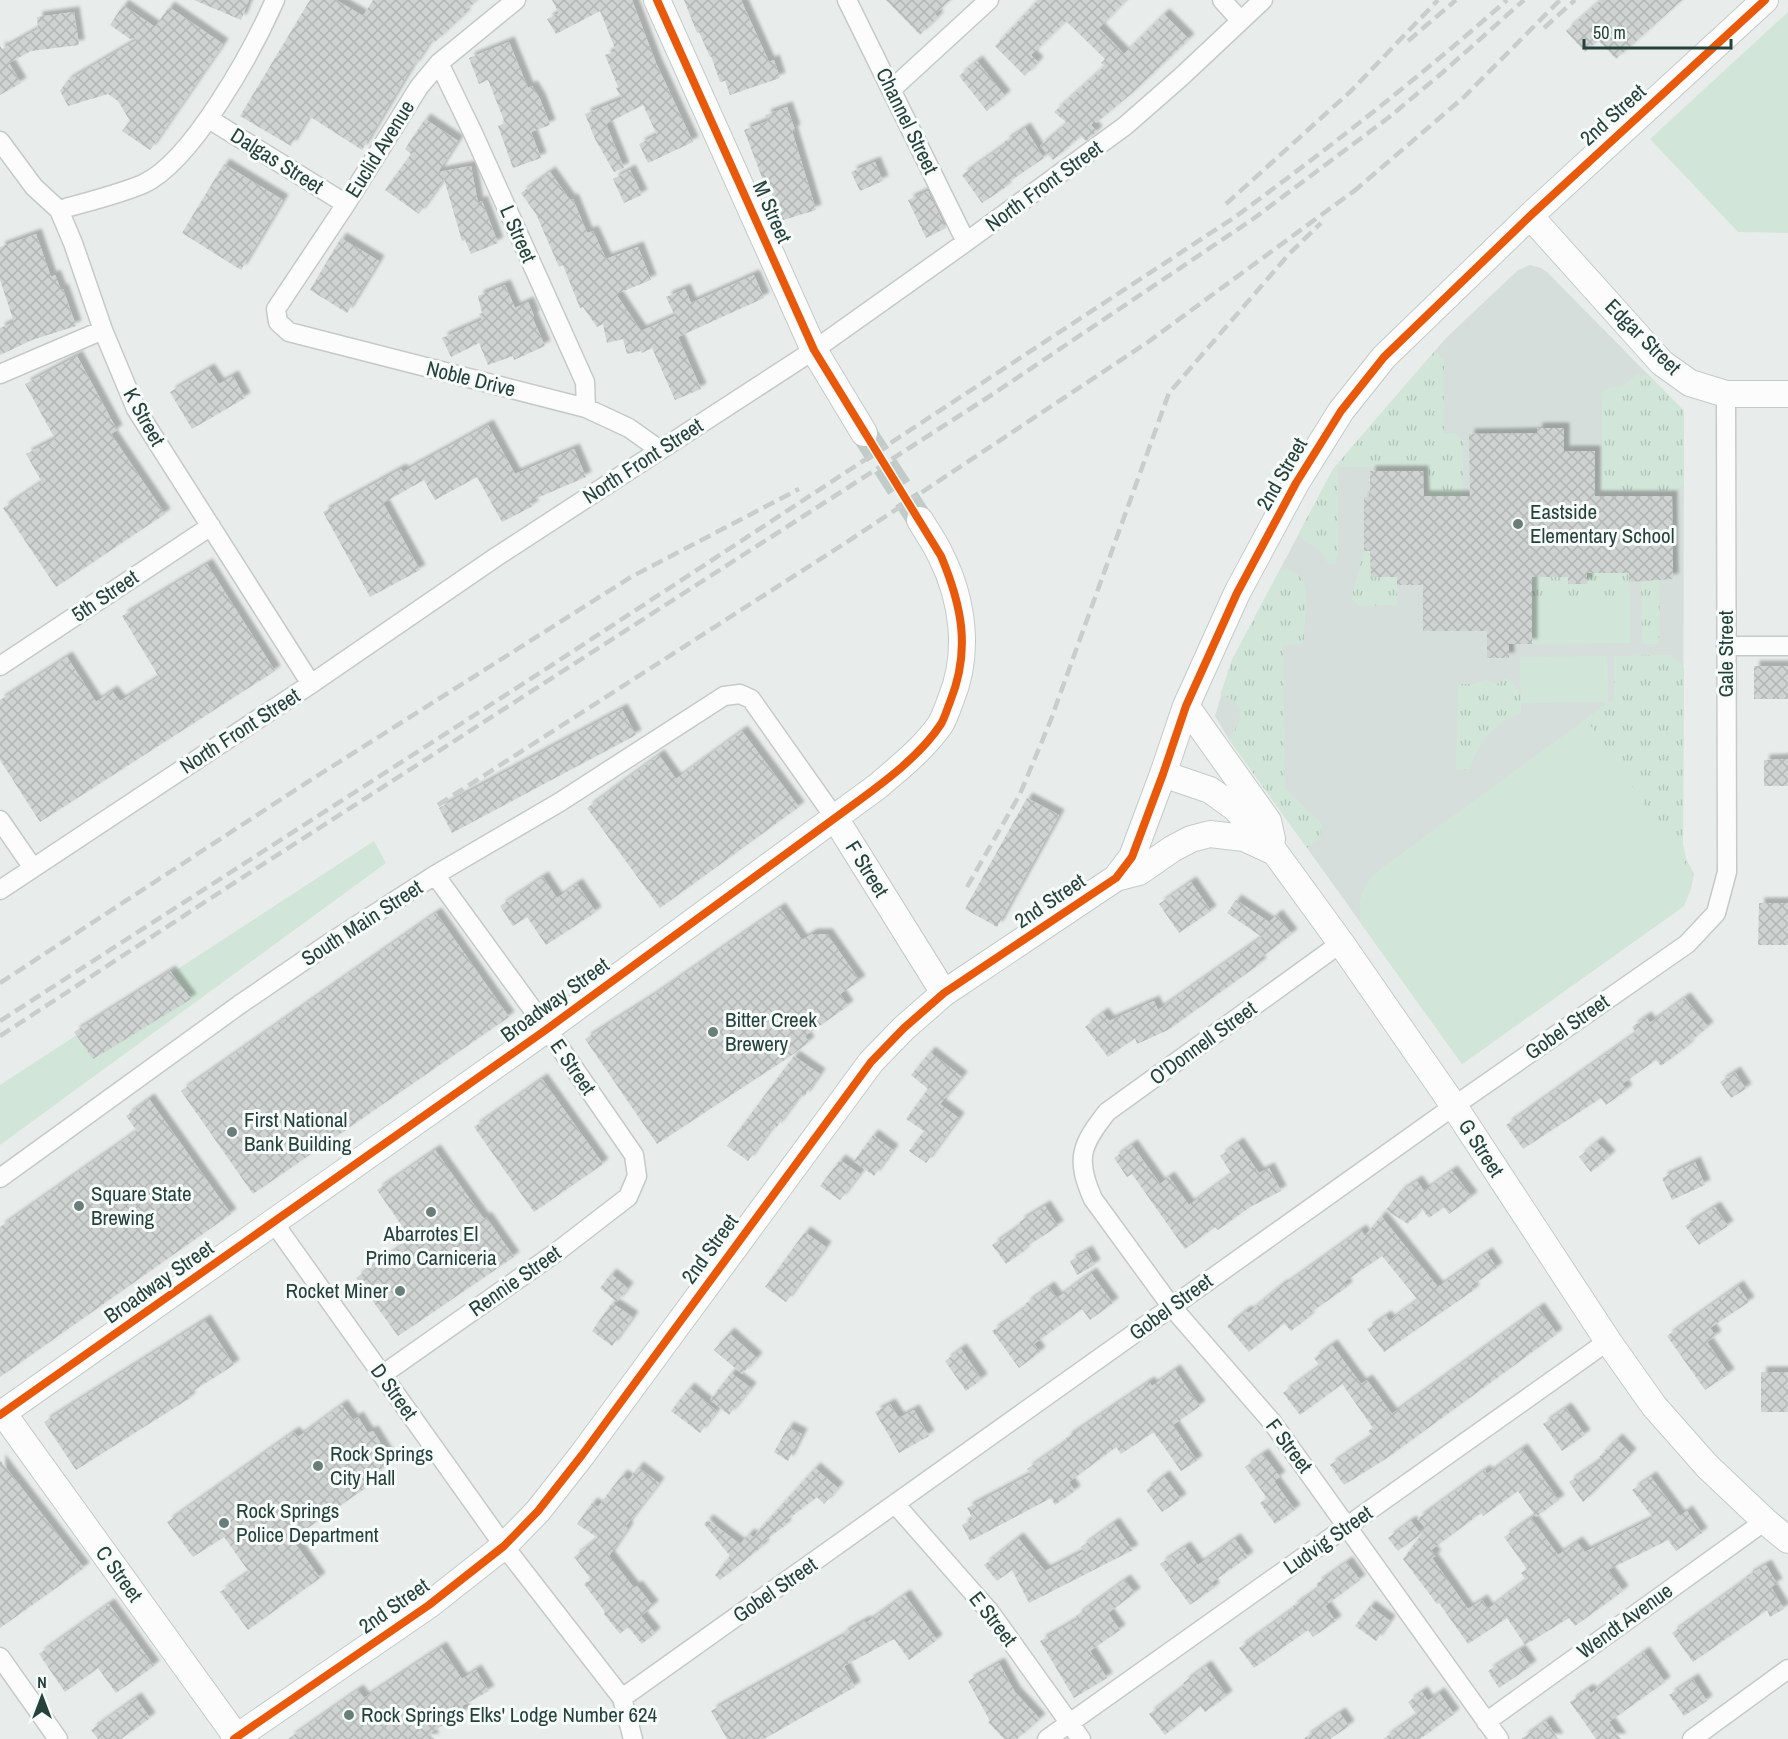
<svg xmlns="http://www.w3.org/2000/svg" width="1788" height="1739" viewBox="0 0 1788 1739" font-family="'Archivo Narrow',sans-serif">
	<defs>
		<pattern id="grass-tufts" width="24" height="20" patternUnits="userSpaceOnUse" patternTransform="scale(1.5)"><rect width="24" height="20" fill="#d1e6d8"/><path d="M3 7l-1-3M5 7V3M7 7l1-3M15 17l-1-3M17 17v-4M19 17l1-3" fill="none" stroke="#b3c6ba"/></pattern>
		<pattern id="building-cross-hatch" width="8" height="8" patternUnits="userSpaceOnUse" patternTransform="scale(1.5)"><rect width="8" height="8" fill="#cfd4d2"/><path d="M0 0l8 8M0 8l8-8" fill="none" stroke="#b2b7b5"/></pattern>
		<filter id="shadow"><feDropShadow dx="5.5" dy="-5.5" stdDeviation="1.5" flood-color="#0004"/></filter>
	</defs>
	<rect width="100%" height="100%" fill="#e8edeb"/>
	<path fill="#d6dedb" d="M1530 265 1541 268 1547 272 1684 411 1683 845 1686 859 1694 874 1691 888 1684 906 1462 1064 1228 738 1215 716 1232 660 1333 469 1446 338 1518 270Z"/>
	<path fill="url(#grass-tufts)" d="M1434 352 1444 359V433H1454L1463 441V496H1429L1428 466 1338 467V553L1335 564H1329L1319 549 1304 541 1299 533 1333 469Z
		M1639 372 1641 376H1650L1684 411V485L1674 491H1602V394C1608 384 1615 389 1624 385 1630 382 1634 376 1639 372Z
		M1364 551H1370L1371 577H1397V605L1360 606 1352 600 1353 592Z
		M1603 563V573H1629L1630 596H1532V577Z
		M1287 569C1294 572 1299 575 1303 581 1309 593 1304 625 1304 639L1301 644 1283 645 1285 789 1322 824 1320 838 1307 848 1228 738C1244 723 1246 700 1220 695L1232 660 1280 570Z
		M1645 579H1660L1659 644H1642L1641 582H1645Z
		M1669 655 1680 662 1684 669 1683 845 1686 859 1693 876 1586 719 1608 702 1614 701V656Z
		M1506 678C1523 689 1521 694 1521 713 1504 720 1488 731 1479 747 1475 755 1473 763 1468 770L1456 769 1458 684H1474L1486 680 1497 684Z"/>
	<path fill="#d1e6d8" d="M1788 12V233L1738 232 1650 139Z
		M1532 596H1630V643L1532 644Z
		M1607 656 1608 702 1521 703 1520 657Z
		M1586 719 1693 876 1691 888 1684 906 1462 1064 1362 925C1357 904 1360 891 1374 874Z
		M374 841 386 863 0 1145V1085Z"/>
	<path fill="url(#building-cross-hatch)" filter="url(#shadow)" d="M194 0H249L241 20Z
		M310 0H336L363 16 373 0H478L463 12 465 14 435 42 432 39 414 66 413 65 362 150 309 116 291 146 240 116Z
		M552 0H632L656 63 693 142 648 163 639 144 657 135 643 105 606 124 624 168 614 172 595 139 585 114 622 99 616 88 618 87 605 55 616 51 600 11 556 34 547 19 559 13Z
		M684 0H741L769 62 774 60 780 78 730 95 725 81 720 82 711 56 710 57 699 32 697 33Z
		M886 0H950L935 14 938 17 920 35Z
		M1038 0H1126L1099 28 1124 54 1164 14 1189 39 1132 93 1096 123 1094 121 1091 125 1097 131 1092 136 1086 141 1081 136 1053 160 1040 146 1067 123 1054 112 1105 66 1101 63 1105 59 1066 21 1031 55 1038 62 1025 76 995 46Z
		M1601 0H1682L1616 59 1598 40 1585 52 1566 31Z
		M123 5 155 27 169 7 223 44 150 150 122 131 130 121 118 101 108 94 68 106 60 91 67 81 140 38 130 39 110 25Z
		M74 12 79 45 31 51 9 63 21 83 0 95V46L2 49 38 29 37 17Z
		M509 42 528 88 532 86 540 99 550 125 531 132 541 158 513 168 498 126 505 123 488 80 479 84 469 58Z
		M977 61 1005 96 987 111 959 76Z
		M787 107 795 130 792 131 816 210 780 221 768 181 764 183 744 130 768 121 765 115Z
		M425 119 458 141 438 172 471 166 478 203 482 201 498 243 471 254 465 240 462 241 444 179 419 214 385 190 411 154 405 149Z
		M1025 128 1044 158 1004 185 1006 187 982 203 962 175 1006 144 1004 142Z
		M875 162 883 181 860 191 851 172Z
		M224 164 283 200 241 270 182 233Z
		M630 170 642 195 624 203 613 179Z
		M550 172 570 200 573 199 587 233 593 231 606 259 638 247 651 280 616 294 641 331 675 316 666 297 685 289 691 303 754 275 764 298 678 337 701 389 675 400 652 348 642 353 641 351 627 354 623 339 607 343 603 324 597 327 583 307 580 308 563 265 559 267 536 214 521 193Z
		M928 191 946 228 926 238 908 200Z
		M36 234 51 277 55 275 61 290 63 289 76 326 32 340 0 355V328L14 322 0 280V247Z
		M341 238 379 261 347 313 310 290Z
		M505 285 515 308 528 302 534 316 532 317 545 346 514 360 513 356 488 365 479 343 451 357 442 338 482 320 479 314 482 313 478 296Z
		M77 356 117 430 111 434 165 514 56 587 3 508 42 482 26 454 55 439 25 384Z
		M209 369 219 384 233 376 245 398 192 429 170 392Z
		M488 425 515 474 574 449 586 477 530 501 533 506 502 522 477 477 435 500 424 480 383 503 420 570 370 597 323 512 401 469 403 472Z
		M1537 428H1564V451H1595V496H1672L1673 579 1629 582V573H1587V584H1568V577H1532V644H1509V658H1487V631H1423V585H1397V577H1371L1370 551H1364V497H1370V471H1423L1424 496H1470L1469 434 1537 433Z
		M207 564 275 671 40 822 0 760V700L67 657 96 702 112 691 120 701 159 677 122 616Z
		M1754 666H1788V699H1754Z
		M622 709 636 735 452 833 439 808Z
		M742 731 799 807 660 908 587 808 659 755 676 779Z
		M1788 759V786H1764V760Z
		M1027 798 1059 815 997 927 965 909Z
		M543 877 557 898 577 884 596 912 546 945 527 917 513 926 500 906Z
		M1191 882 1211 911 1179 933 1159 904Z
		M1236 900 1269 922 1277 915 1292 934 1258 960 1261 963 1168 1030 1137 1044 1135 1038 1108 1057 1085 1027 1103 1013 1109 1021 1154 1001 1158 1010 1262 937 1227 913Z
		M1759 903H1788V945H1758Z
		M780 908 802 940 812 934H827L860 981 840 994 848 1006 805 1036 809 1042 792 1055 657 1144 585 1039 651 997Z
		M436 913 509 1017 253 1194 181 1091Z
		M170 971 191 999 93 1059 74 1032Z
		M1685 998 1708 1027 1687 1044 1688 1046 1661 1066 1656 1060 1622 1084 1627 1090 1606 1105 1601 1098 1523 1149 1506 1125 1636 1033 1632 1027 1646 1017 1650 1023Z
		M930 1052 962 1077 940 1104 959 1118 926 1163 909 1151 924 1131 906 1119 928 1089 911 1075Z
		M794 1056 820 1074 804 1097 801 1094 776 1128 774 1125 748 1161 727 1146Z
		M1735 1072 1746 1089 1731 1098 1720 1082Z
		M542 1079 603 1164 534 1212 474 1127Z
		M149 1099 231 1214 0 1377V1227L137 1131 126 1116Z
		M873 1135 893 1150 874 1176 854 1161Z
		M1597 1142 1610 1156 1591 1172 1579 1157Z
		M1238 1143 1259 1173 1269 1168 1281 1191 1250 1207 1218 1230 1215 1227 1185 1249 1132 1174 1127 1177 1114 1158 1132 1145 1160 1184 1169 1177 1189 1205 1232 1174 1220 1156Z
		M435 1150 484 1219 486 1217 514 1257 398 1336 356 1278 411 1239 377 1190Z
		M840 1160 860 1174 840 1200 820 1186Z
		M1695 1162 1705 1185 1672 1200 1662 1178Z
		M1452 1171 1472 1197 1449 1214 1444 1207 1429 1218 1421 1208 1408 1224 1386 1210 1400 1192 1417 1181 1424 1191Z
		M1045 1206 1058 1226 1023 1249 1024 1251 1006 1264 992 1245 1021 1225 1019 1222Z
		M1715 1207 1728 1226 1699 1245 1685 1226Z
		M1381 1216 1438 1287 1487 1253 1497 1268 1471 1286 1474 1290 1384 1352 1367 1329 1386 1316 1389 1321 1418 1300 1382 1256 1344 1282 1347 1287 1307 1315 1309 1317 1291 1331 1284 1323 1249 1352 1227 1326 1246 1311 1248 1313 1282 1285 1283 1286 1361 1230 1365 1236Z
		M805 1232 826 1247 786 1302 765 1287Z
		M1087 1251 1095 1265 1077 1275 1070 1261Z
		M1091 1273 1113 1303 1090 1320 1082 1309 1034 1344 1040 1352 1019 1368 992 1331 1027 1307 1025 1304 1049 1287 1057 1298Z
		M611 1274 628 1288 617 1302 600 1288Z
		M1738 1286 1749 1302 1710 1328 1716 1336 1707 1342 1729 1374 1705 1390 1667 1336Z
		M612 1303 633 1317 612 1346 592 1331Z
		M1539 1308 1557 1334 1387 1458 1344 1485 1330 1465 1372 1436 1368 1431 1373 1428 1342 1384 1300 1415 1283 1393 1320 1366 1314 1358 1332 1345 1361 1384 1367 1380 1392 1414Z
		M205 1320 234 1365 188 1394 190 1398 76 1470 44 1422Z
		M729 1333 757 1358 742 1374 714 1350Z
		M961 1349 982 1379 966 1391 945 1361Z
		M1175 1370 1200 1406 1173 1425 1197 1461 1181 1471 1154 1433H1152L1121 1454 1116 1447 1069 1482 1075 1491 1055 1505 1051 1498 970 1541 962 1525 973 1519 967 1508 1031 1474 1027 1469 1067 1441 1066 1438 1149 1382 1152 1386Z
		M1761 1372H1788V1412H1761Z
		M731 1373 751 1388 729 1415 710 1400Z
		M689 1388 717 1411 700 1433 671 1411Z
		M890 1404 899 1418 914 1410 929 1436 899 1453 875 1412Z
		M342 1405 353 1420 358 1417 368 1433 373 1431 393 1463 374 1474 377 1480 292 1539 320 1578 248 1630 220 1592 249 1572 224 1537 193 1557 167 1522 294 1432 298 1437Z
		M1566 1408 1585 1435 1562 1451 1543 1424Z
		M788 1427 802 1434 788 1461 774 1452Z
		M1617 1439 1631 1454 1583 1502 1569 1482 1602 1459 1599 1457Z
		M1522 1449 1559 1500 1536 1517 1518 1491 1483 1516 1481 1513 1431 1550 1436 1556 1432 1558 1468 1609 1482 1600 1488 1609 1526 1580 1521 1573 1527 1569 1504 1537 1531 1518 1558 1555 1577 1542 1585 1552 1653 1518 1632 1490 1651 1477 1680 1516 1687 1511 1702 1533 1676 1551 1668 1540 1608 1570 1623 1591 1575 1626 1569 1618 1525 1645 1507 1618 1468 1644 1439 1603 1437 1604 1403 1559 1426 1528 1417 1519 1485 1470 1487 1474Z
		M1263 1454 1280 1477 1274 1481 1295 1510 1275 1524 1260 1503 1267 1498 1245 1467Z
		M0 1460 84 1568 0 1628Z
		M638 1467 659 1483 626 1526 628 1528 609 1556 634 1588 637 1586 653 1606 641 1616 655 1633 642 1644 628 1627 620 1634 604 1614 605 1612 584 1584 591 1579 574 1557 598 1538 577 1524 592 1503 598 1507 622 1475 629 1480Z
		M815 1468 838 1488 824 1504 817 1497 784 1522 786 1525 761 1543 764 1545 720 1580 715 1575 730 1556 704 1524 708 1520 740 1544 749 1534 753 1537Z
		M1164 1476 1181 1499 1162 1512 1146 1490Z
		M1411 1521 1421 1534 1398 1551 1388 1538Z
		M1114 1523 1133 1550 1029 1603 1012 1570 997 1581 984 1565 1018 1538 1045 1571 1084 1551 1081 1547Z
		M1235 1539 1248 1557 1211 1583 1214 1588 1190 1605 1160 1564 1185 1547 1198 1565Z
		M1347 1562 1360 1580 1325 1606 1336 1621 1313 1637 1308 1630 1254 1668 1239 1648 1293 1609 1292 1607 1319 1588 1316 1584Z
		M1766 1565 1777 1584 1771 1587 1784 1609 1770 1617 1767 1610 1693 1662 1672 1633 1748 1578 1747 1576Z
		M1125 1580 1135 1593 1108 1613 1120 1630 1090 1651 1107 1678 1074 1698 1040 1641 1078 1619 1076 1616Z
		M905 1595 937 1640 909 1660 894 1639 844 1666 855 1687 764 1739H727L711 1711 843 1636 842 1634 865 1621 866 1623Z
		M109 1604 154 1666 116 1693 98 1668 65 1692 39 1654Z
		M1370 1606 1390 1621 1376 1641 1355 1626Z
		M441 1647 462 1679 476 1670 489 1691 462 1706 465 1712 430 1733 434 1739H288L358 1690 364 1698Z
		M1520 1650 1531 1666 1499 1688 1488 1671Z
		M1644 1652 1665 1682 1609 1722 1621 1739H1596L1570 1702 1588 1689 1591 1693Z
		M999 1663 1015 1692 1040 1719 1017 1739H1004L988 1722 990 1721 968 1681Z
		M1206 1666 1227 1696 1205 1712 1200 1706 1165 1735 1149 1714 1185 1685 1183 1683Z
		M1693 1679 1707 1701 1684 1716 1669 1695Z
		M1422 1692 1428 1701 1439 1693 1454 1714 1420 1739H1383L1417 1715 1408 1702Z
		M136 1698 150 1718 121 1739H98L91 1730Z
		M1340 1713 1349 1726 1330 1739H1303Z
		M1546 1721 1558 1739H1521Z"/>
	<g fill="none" stroke-linecap="round" stroke-linejoin="round">
		<path stroke="#c1cbc8" stroke-width="26" stroke-dasharray="26 13" stroke-linecap="butt" d="M864 433 920 520"/>
		<defs>
			<path id="street" d="M516 0 439 63 419 87 346 204 276 309 278 322 289 332 586 408 629 428 660 450
				M847 0 966 242
				M1222 0 1240 20
				M439 63 473 133 585 382 586 408
				M892 89 989 0
				M209 119 346 204
				M0 141 34 187 59 210 73 243 103 330 136 409 311 684
				M59 210C86 202 117 195 143 184 192 162 253 50 275 0
				M0 374 103 330
				M1726 646H1788
				M0 666 211 526
				M0 820 33 868
				M0 890 311 684 496 557 814 350 966 242 1125 126 1181 77 1263 0
				M1341 943 1107 1112C1081 1145 1075 1159 1093 1199L1171 1306 1272 1422 1499 1739
				M0 1178 239 1005 331 942 435 875 560 802 724 696 740 694 751 699 835 818
				M274 1223 504 1546 622 1698 633 1739
				M382 1375 558 1251 628 1197 637 1176 634 1155 547 1029 435 875
				M896 1505 990 1612 1081 1739
				M0 1657 58 1739
				M622 1698 1454 1106 1687 944 1716 913 1727 872 1726 394
				M1486 1722 1765 1521
				M1047 1739 1608 1341
				M1692 1739 1788 1669"/>
			<path id="secondary" d="M657 0 814 350 864 433
				M1530 216 1662 363 1690 383 1726 394H1788
				M1186 706 1268 821 1272 839
				M1163 774 1210 790 1235 808 1274 851 1341 943 1454 1106 1608 1341 1654 1406 1707 1466 1765 1521 1788 1540
				M835 818 944 993
				M1116 878 1139 872 1172 849 1191 839 1210 834 1244 838 1270 850
				M3 1413 238 1739
				M0 1415 547 1029 878 786C900 767 923 749 940 725 945 717 948 707 951 699 970 653 963 600 941 556 935 543 927 532 920 520
				M234 1739 429 1605 504 1546 538 1511 582 1455 871 1062 904 1028 944 993 1116 878 1132 857 1163 774 1186 706 1237 593 1296 483 1341 411 1384 357 1530 216 1765 0"/>
		</defs>
		<use href="#street" stroke="#c5cac8" stroke-width="21"/>
		<use href="#secondary" stroke="#c3cbc8" stroke-width="28"/>
		<use href="#street" stroke="#fcfcfc" stroke-width="18"/>
		<use href="#secondary" stroke="#fcfcfc" stroke-width="26"/>
		<path stroke="#c9cdcc" stroke-width="4.5" stroke-dasharray="12 6" stroke-linecap="butt" d="M1544 28 1575 0
			M1408 41 1456 0
			M1353 192 1464 97 1560 0
			M1226 204 1352 90 1438 0
			M438 805 853 538 1148 342 1358 188
			M967 887 1020 794 1050 722 1169 393 1289 254 1321 223
			M0 983 306 783 631 577 799 489
			M0 1021 552 665 1235 217C1329 148 1420 77 1507 0
			M0 1036 234 883 993 394 1253 219 1388 118 1442 73 1524 0"/>
		<defs>
			<path id="cycleway" d="M0 1415 547 1029 835 818C870 792 917 761 941 724 945 717 947 709 950 702 971 650 962 606 941 556L814 350 657 0
				M234 1739 429 1605 504 1546 538 1511 582 1455 871 1062 904 1028 944 993 1116 878 1132 857 1163 774 1186 706 1237 593 1296 483 1341 411 1384 357 1530 216 1765 0"/>
		</defs>
		<use href="#cycleway" stroke="#f7fbf9" stroke-width="11"/>
		<use href="#cycleway" stroke="#e8590c" stroke-width="8"/>
	</g>
	<g fill="#697e78" stroke="#f7fbf9" stroke-width="2">
		<circle cx="1518" cy="524" r="6"/>
		<circle cx="713" cy="1032" r="6"/>
		<circle cx="232" cy="1132" r="6"/>
		<circle cx="79" cy="1206" r="6"/>
		<circle cx="431" cy="1212" r="6"/>
		<circle cx="400" cy="1291" r="6"/>
		<circle cx="318" cy="1466" r="6"/>
		<circle cx="224" cy="1523" r="6"/>
		<circle cx="349" cy="1715" r="6"/>
	</g>
	<g text-anchor="middle" stroke-width="6" stroke-linejoin="round" paint-order="stroke">
		<g font-size="21" fill="#24423a" stroke="#f7fbf9">
			<text transform="translate(1613 115) rotate(-42)" y="7">2nd Street</text>
			<text transform="translate(907 121) rotate(64)" y="7">Channel Street</text>
			<text transform="translate(380 149) rotate(-58)" y="7">Euclid Avenue</text>
			<text transform="translate(277 161) rotate(32)" y="7">Dalgas Street</text>
			<text transform="translate(1044 186) rotate(-36)" y="7">North Front Street</text>
			<text transform="translate(772 212) rotate(66)" y="7">M Street</text>
			<text transform="translate(518 234) rotate(66)" y="7">L Street</text>
			<text transform="translate(1643 337) rotate(45)" y="7">Edgar Street</text>
			<text transform="translate(471 379) rotate(14)" y="7">Noble Drive</text>
			<text transform="translate(144 417) rotate(61)" y="7">K Street</text>
			<text transform="translate(643 461) rotate(-33)" y="7">North Front Street</text>
			<text transform="translate(1282 474) rotate(-60)" y="7">2nd Street</text>
			<text transform="translate(105 596) rotate(-34)" y="7">5th Street</text>
			<text transform="translate(1726 654) rotate(-90)" y="7">Gale Street</text>
			<text transform="translate(240 731) rotate(-33)" y="7">North Front Street</text>
			<text transform="translate(867 869) rotate(58)" y="7">F Street</text>
			<text transform="translate(1050 901) rotate(-34)" y="7">2nd Street</text>
			<text transform="translate(362 923) rotate(-33)" y="7">South Main Street</text>
			<text transform="translate(555 1000) rotate(-36)" y="7">Broadway Street</text>
			<text transform="translate(1567 1027) rotate(-35)" y="7">Gobel Street</text>
			<text transform="translate(1203 1043) rotate(-36)" y="7">O'Donnell Street</text>
			<text transform="translate(573 1067) rotate(55)" y="7">E Street</text>
			<text transform="translate(1481 1148) rotate(57)" y="7">G Street</text>
			<text transform="translate(710 1249) rotate(-54)" y="7">2nd Street</text>
			<text transform="translate(515 1281) rotate(-35)" y="7">Rennie Street</text>
			<text transform="translate(159 1282) rotate(-35)" y="7">Broadway Street</text>
			<text transform="translate(1171 1307) rotate(-36)" y="7">Gobel Street</text>
			<text transform="translate(394 1392) rotate(54)" y="7">D Street</text>
			<text transform="translate(1289 1446) rotate(53)" y="7">F Street</text>
			<text transform="translate(1328 1540) rotate(-35)" y="7">Ludvig Street</text>
			<text transform="translate(119 1574) rotate(54)" y="7">C Street</text>
			<text transform="translate(775 1590) rotate(-35)" y="7">Gobel Street</text>
			<text transform="translate(394 1606) rotate(-35)" y="7">2nd Street</text>
			<text transform="translate(993 1619) rotate(52)" y="7">E Street</text>
			<text transform="translate(1625 1621) rotate(-36)" y="7">Wendt Avenue</text>
		</g>
		<g font-size="21" fill="#24423a" stroke="#f7fbf9" text-anchor="start">
			<text x="1530" y="519">Eastside<tspan x="1530" dy="24">Elementary School</tspan></text>
			<text x="725" y="1027">Bitter Creek<tspan x="725" dy="24">Brewery</tspan></text>
			<text x="244" y="1127">First National<tspan x="244" dy="24">Bank Building</tspan></text>
			<text x="91" y="1201">Square State<tspan x="91" dy="24">Brewing</tspan></text>
			<text x="431" y="1241" text-anchor="middle">Abarrotes El<tspan x="431" dy="24">Primo Carniceria</tspan></text>
			<text x="388" y="1298" text-anchor="end">Rocket Miner</text>
			<text x="330" y="1461">Rock Springs<tspan x="330" dy="24">City Hall</tspan></text>
			<text x="236" y="1518">Rock Springs<tspan x="236" dy="24">Police Department</tspan></text>
			<text x="361" y="1722">Rock Springs Elks' Lodge Number 624</text>
		</g>
	</g>
	<g transform="translate(42 1697)" stroke="#f7fbf9" stroke-width="4.5" paint-order="stroke">
	<path d="M0-4.5L10 22L0 15L-10 22Z" fill="#24423a"/>
	<text y="-9" font-size="16" font-weight="bold" text-anchor="middle" fill="#24423a">N</text>
	</g>
	<path d="M1584 39v9h147v-9" fill="none" stroke="#24423a" stroke-width="3"/>
	<text x="1593" y="39" font-size="18" fill="#24423a" stroke="#f7fbf9" stroke-width="4.5" paint-order="stroke">50 m</text>
</svg>
